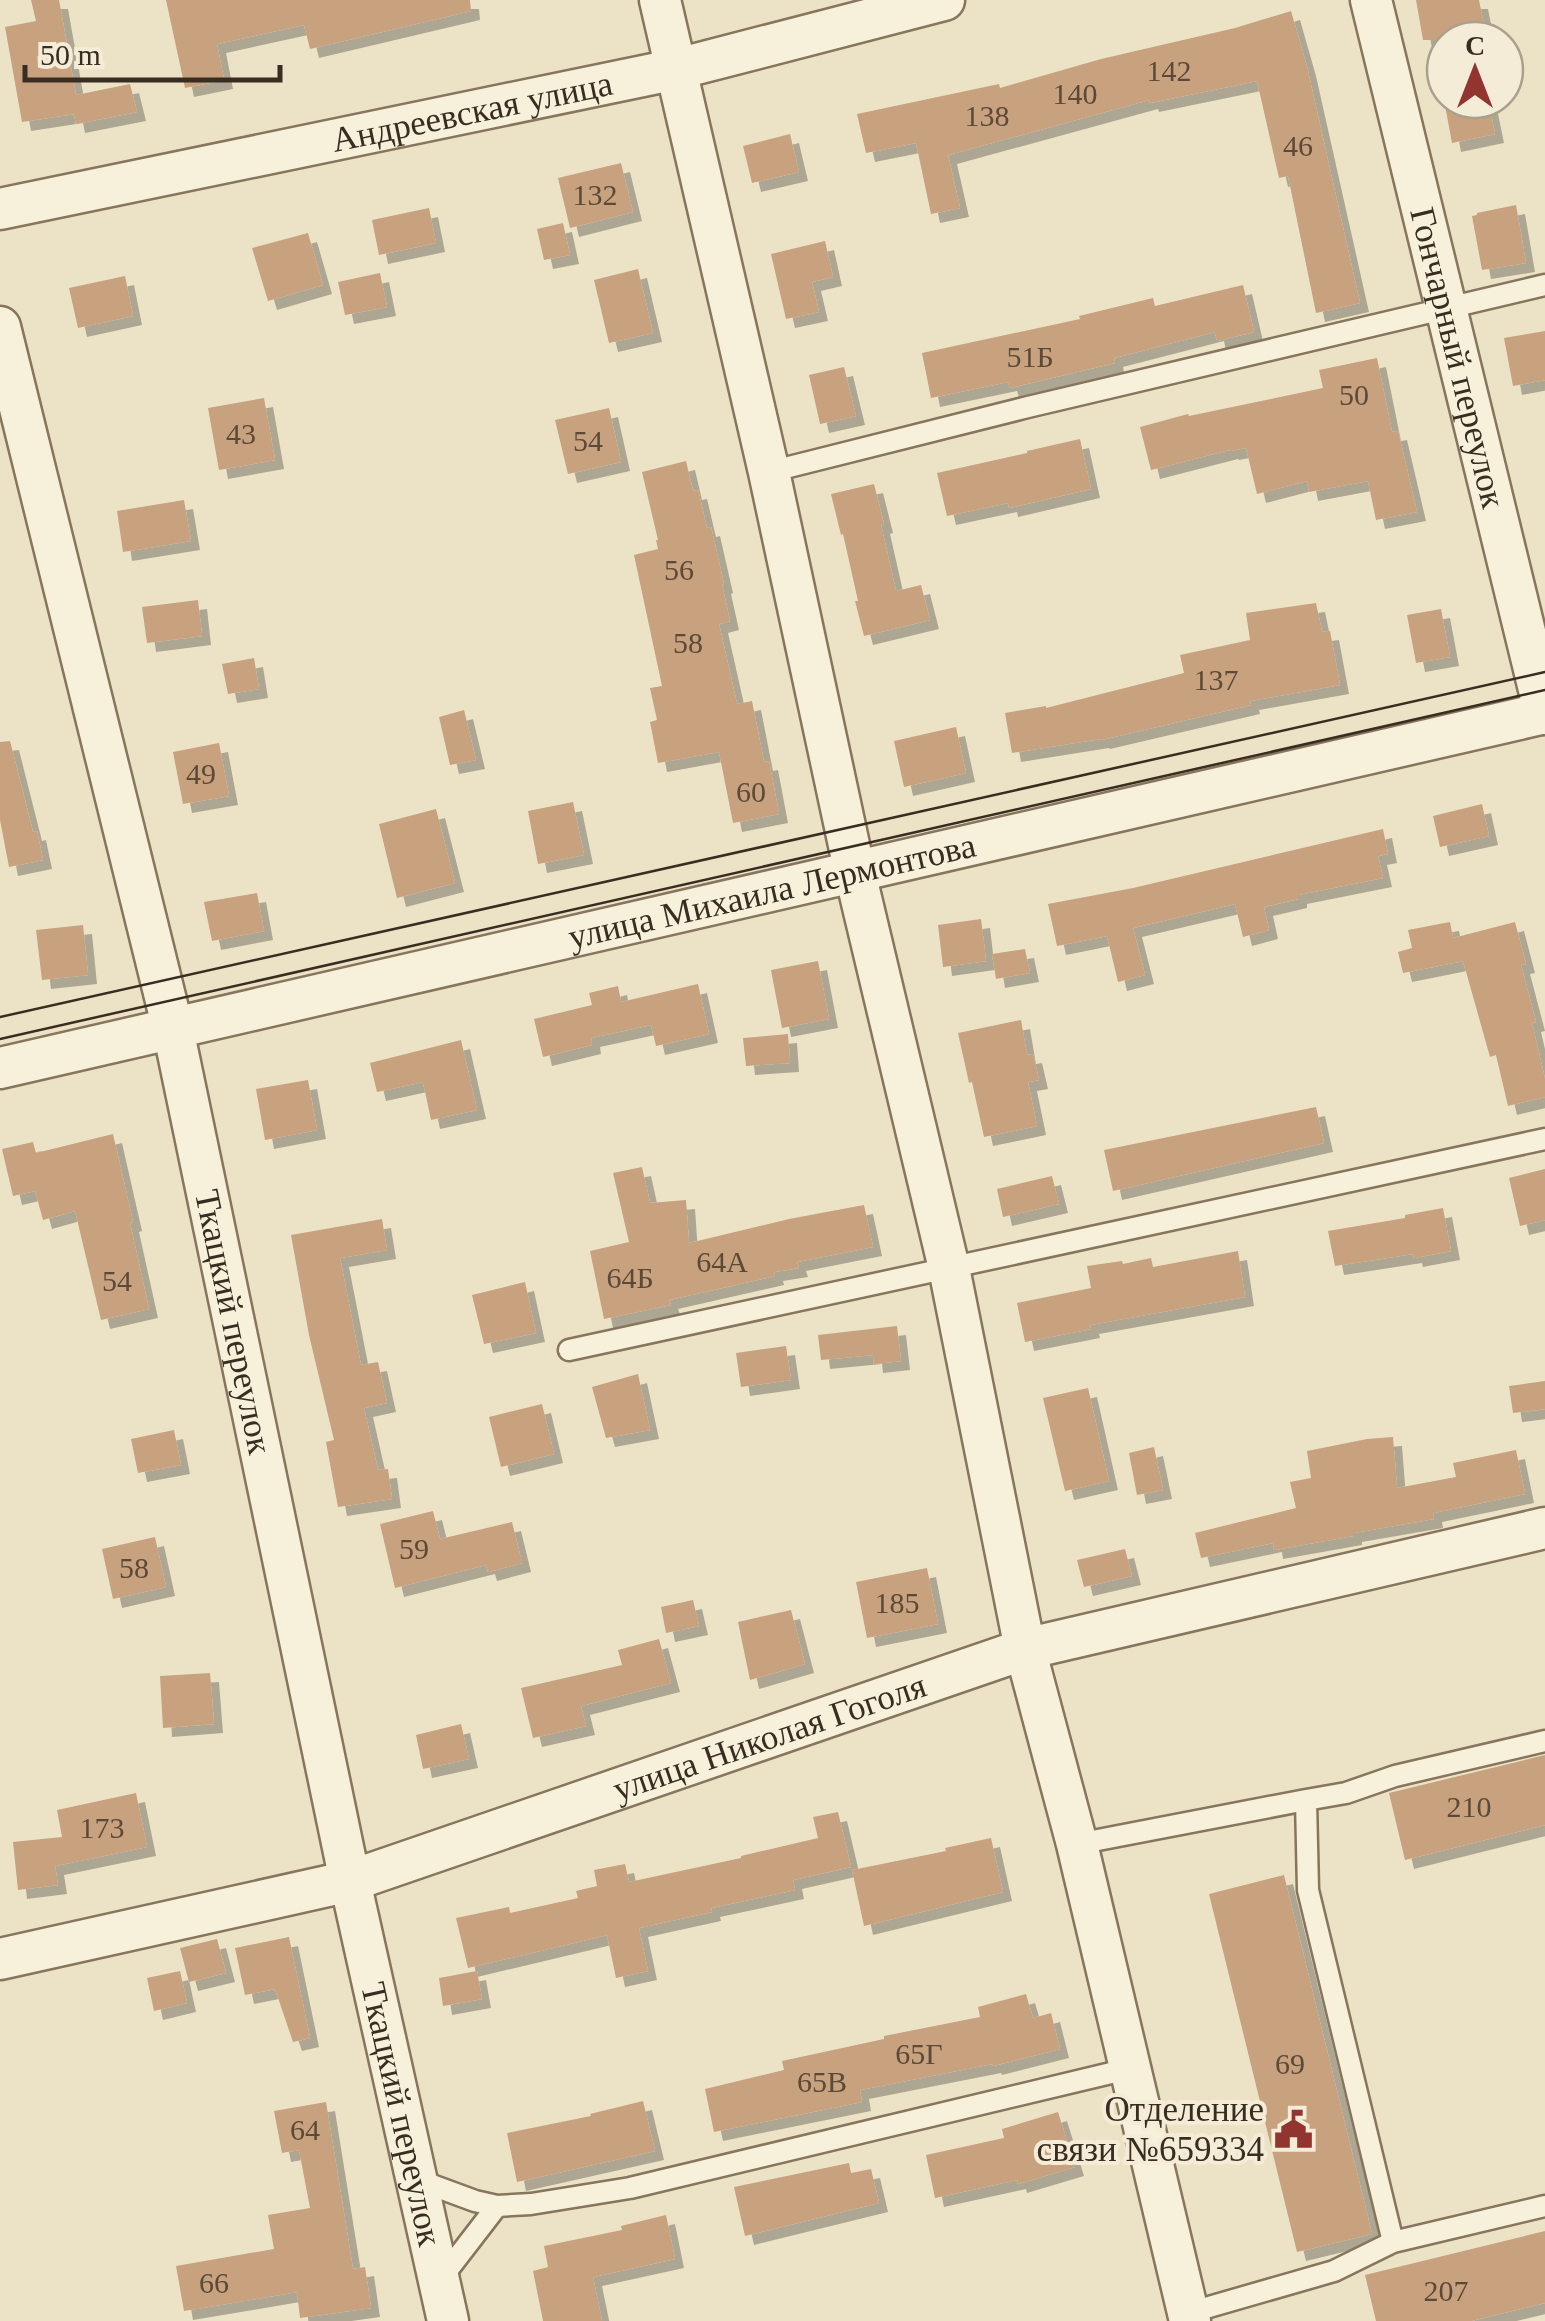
<svg xmlns="http://www.w3.org/2000/svg" width="1545" height="2321" viewBox="0 0 1545 2321" font-family="Georgia,serif">
	<defs>
		<filter id="shadow"><feDropShadow dx="9" dy="9" stdDeviation="0" flood-color="#0004"/></filter>
	</defs>
	<rect width="100%" height="100%" fill="#ece3c7"/>
	<path fill="#c8a17f" filter="url(#shadow)" d="M31 0H59L76 95 130 84 137 112 76 124 74 114 22 122 5 27 36 21Z
		M166 0H470L471 11 310 49 304 25 217 44 224 80 185 88Z
		M1416 0H1479L1487 40H1423Z
		M1291 11 1307 67 1360 303 1316 313 1288 176 1279 178 1257 81 1150 103 1149 100 948 155 960 208 931 214 916 143 866 153 857 114 999 84 1000 88 1101 59 1235 28Z
		M1444 100H1488L1495 134 1452 143Z
		M790 134 799 172 752 183 743 146Z
		M621 163 633 212 570 228 558 178Z
		M1516 205 1526 263 1482 270 1472 216 1477 215V213Z
		M429 208 436 243 379 255 372 220Z
		M563 223 570 255 544 260 537 229Z
		M308 233 323 285 268 301 252 248Z
		M825 241 833 277 812 282 819 312 786 319 771 254Z
		M638 269 653 333 609 343 594 280Z
		M380 273 387 307 345 315 338 282Z
		M125 276 133 316 78 328 69 288Z
		M1243 285 1254 332 1217 341 1215 332 1114 358 1115 363 1010 388 1008 382 931 398 922 353 1080 319 1079 316 1153 298 1155 306Z
		M1545 331V380L1513 386 1504 338Z
		M1377 358 1392 432 1398 431 1417 512 1376 520 1368 481 1309 492 1307 481 1257 494 1246 448 1230 451 1229 450 1151 470 1140 427 1188 414 1189 416 1323 388 1319 370Z
		M844 367 856 416 820 424 809 375Z
		M264 398 275 460 219 470 208 408Z
		M609 408 621 462 568 474 555 420Z
		M1080 439 1091 489 1009 508 1008 503 947 516 937 473 1027 453V451Z
		M686 461 693 491 698 490 707 528 711 527 724 584 722 585 730 621 719 624 737 704 752 701 764 762 769 761 779 814 733 823 719 752 658 763 650 722 657 720 650 688 662 686 634 555 658 549 656 540H658L642 472Z
		M874 484 884 524 881 525 896 591 921 585 930 620 864 636 855 601H858L843 534 841 535 831 494Z
		M184 500 191 541 123 552 117 511Z
		M198 600 202 636 147 643 142 607Z
		M1316 603 1322 632 1330 631 1340 685 1250 701 1251 705 1101 740 1100 739 1012 753 1005 713 1046 706V708L1184 673 1180 655 1250 640 1246 613Z
		M1441 609 1450 657 1416 663 1407 615Z
		M254 658 259 689 228 694 222 664Z
		M464 710 476 760 450 765 439 717Z
		M956 727 966 773 904 787 894 741Z
		M10 741 33 832 37 831 43 860 9 867 0 820V742Z
		M219 743 229 796 183 804 173 752Z
		M573 802 584 855 538 864 528 811Z
		M1482 804 1489 836 1440 847 1433 816Z
		M436 809 455 883 397 898 379 824Z
		M1383 829 1388 854 1378 856 1383 878 1298 895V899L1264 907 1269 930 1243 937 1235 904 1133 928 1145 975 1118 982 1107 936 1057 946 1048 904 1133 888Z
		M257 893 264 931 212 941 204 902Z
		M981 919 986 961 943 967 938 925Z
		M1450 922 1453 938 1515 922 1526 964 1521 965 1536 1022 1532 1023 1545 1079V1097L1508 1106 1496 1055 1490 1057 1463 961 1403 973 1398 952 1412 948 1408 930Z
		M83 925 88 975 42 980 36 930Z
		M1025 949 1030 973 996 979 992 954Z
		M818 961 829 1019 782 1028 771 970Z
		M698 984 709 1034 656 1046 651 1025 591 1038 592 1045 543 1057 534 1019 592 1005 589 993 618 986 621 1002Z
		M1021 1020 1027 1055 1033 1054 1039 1080 1028 1082 1037 1126 984 1137 972 1082 969 1083 958 1033Z
		M788 1034 790 1063 746 1066 743 1038Z
		M461 1040 477 1110 431 1120 423 1082 377 1092 370 1063Z
		M308 1080 317 1130 265 1140 256 1089Z
		M1316 1107 1324 1143 1113 1191 1104 1150Z
		M113 1134 133 1222 130 1223 149 1309 101 1320 75 1211 43 1220 35 1191 13 1196 2 1149 33 1142 36 1153Z
		M642 1167 650 1203 686 1200 689 1243 789 1219 864 1205 873 1247 797 1262 799 1268 774 1272 775 1276 669 1300 671 1305 604 1319 590 1251 629 1242 613 1173Z
		M1545 1169V1220L1520 1226 1509 1178Z
		M1052 1176 1059 1204 1003 1217 997 1189Z
		M1443 1208 1451 1251 1414 1258 1413 1254 1335 1266 1328 1231 1405 1218V1215Z
		M382 1219 387 1250 340 1258 361 1365 378 1362 387 1403 364 1408 378 1470 388 1469 392 1499 338 1507 326 1442 334 1440 309 1335 291 1235Z
		M1238 1251 1245 1297 1090 1325 1091 1329 1025 1342 1017 1303 1091 1288 1087 1266 1122 1261 1123 1264 1151 1258 1153 1267Z
		M525 1282 536 1333 484 1344 472 1295Z
		M897 1326 901 1361 874 1364 873 1355 821 1360 818 1335Z
		M786 1346 791 1380 741 1387 736 1353Z
		M638 1374 650 1430 606 1438 592 1387Z
		M1545 1381V1409L1513 1413 1509 1386Z
		M1088 1388 1109 1481 1065 1491 1043 1398Z
		M542 1404 554 1454 501 1467 489 1417Z
		M174 1430 181 1465 138 1473 131 1439Z
		M1393 1437 1397 1488 1456 1477 1453 1463 1516 1450 1525 1494 1433 1513 1434 1519 1353 1533V1536L1274 1550 1273 1543 1201 1558 1195 1533 1296 1508 1290 1482 1311 1478 1307 1451 1367 1439Z
		M1154 1447 1163 1490 1137 1495 1129 1453Z
		M433 1511 440 1539 512 1522 522 1563 488 1572 486 1565 395 1588 380 1524Z
		M155 1537 166 1587 113 1599 102 1549Z
		M1125 1549 1132 1576 1084 1587 1077 1560Z
		M927 1568 938 1624 867 1638 856 1582Z
		M693 1600 699 1626 666 1633 661 1607Z
		M791 1610 805 1664 750 1680 738 1622Z
		M659 1639 671 1683 581 1706 586 1726 533 1738 521 1688 622 1665 618 1650Z
		M210 1673 214 1724 163 1728 160 1676Z
		M461 1724 469 1759 423 1769 416 1735Z
		M1545 1755V1825L1405 1860 1389 1793Z
		M136 1793 147 1847 55 1866 58 1885 18 1890 13 1842 62 1837 57 1810Z
		M838 1812 851 1867 793 1880 795 1890 711 1908 712 1912 639 1928 648 1971 616 1978 607 1935 468 1968 456 1918 509 1907 510 1913 578 1898 576 1891 597 1886 594 1870 625 1864 629 1882 741 1858V1856L818 1838 813 1817Z
		M991 1838 1003 1892 864 1926 852 1870 946 1851 945 1848Z
		M1284 1875 1372 2234 1297 2252 1209 1894Z
		M289 1937 310 2038 293 2042 275 1989 245 1995 235 1948Z
		M217 1939 226 1973 189 1982 180 1948Z
		M180 1971 187 2003 154 2011 147 1978Z
		M477 1971 482 1999 443 2006 439 1978Z
		M1026 1994 1033 2018 1051 2013 1060 2049 993 2066 992 2064 860 2090 862 2102 714 2132 705 2089 784 2070 782 2061 884 2039V2036L980 2017 978 2007Z
		M643 2101 655 2151 517 2182 507 2133 591 2116 590 2114Z
		M326 2102 353 2269 365 2267 371 2308 300 2318 297 2292 184 2311 176 2266 274 2249 268 2215 310 2208 299 2150 282 2153 274 2111Z
		M1058 2112 1075 2167 1018 2184 1017 2180 935 2198 926 2155 1004 2138 1002 2129Z
		M849 2163 851 2173 871 2169 879 2203 745 2236 734 2187Z
		M666 2215 675 2259 593 2277 602 2321H543L533 2271 548 2267 544 2246 622 2230 621 2226Z
		M1545 2231V2303L1471 2321H1376L1365 2275Z"/>
	<g fill="none" stroke-linecap="round" stroke-linejoin="round">
		<defs>
			<path id="lane" d="M769 472 1028 407 1545 285
				M569 1350 1545 1139
				M1077 1844 1306 1800
				M418 2180 475 2201 497 2206 531 2204 630 2188 1132 2068
				M1393 2242 1545 2206
				M440 2280 497 2206
				M1188 2313 1334 2271 1393 2242 1308 1890 1306 1800 1346 1793 1395 1776 1545 1741"/>
			<g id="street">
				<path d="M660 0 769 472 855 873 949 1268 1025 1649 1077 1844 1190 2321"/>
				<path id="s1" d="M1371 0 1545 714"/>
				<path id="s2" d="M0 209 677 69 944 0"/>
				<path id="s3" d="M0 327 173 1029 350 1881 448 2321"/>
				<path id="s4" d="M0 1068 1545 713"/>
				<path id="s5" d="M0 1959 350 1881 1025 1649 1545 1528"/>
			</g>
		</defs>
		<use href="#lane" stroke="#87755d" stroke-width="25"/>
		<use href="#street" stroke="#87755d" stroke-width="45"/>
		<use href="#lane" stroke="#f7f0da" stroke-width="20"/>
		<use href="#street" stroke="#f7f0da" stroke-width="40"/>
		<path stroke="#382d20" stroke-width="2.5" d="M0 1017 1545 672
			M0 1039 1545 690"/>
	</g>
	<defs>
		<symbol id="civic-bare" viewBox="-9 -9 18 18"><path d="M-.6-6.5H3V-4.5H.6V-3L4-1V1h2V6H-6V1h2V-1L-.6-3ZM-1.2 2.5V6h2.4V2.5Z" fill="#923531" stroke="#f4ecd6" stroke-width="2.5" paint-order="stroke"/></symbol>
	</defs>
	<g fill-rule="evenodd">
		<use href="#civic-bare" x="1266" y="2102" width="55" height="55"/>
	</g>
	<g text-anchor="middle" stroke-width="8" stroke-linejoin="round" paint-order="stroke">
		<g font-size="30" fill="#5c4a38">
			<text x="1169" y="81">142</text>
			<text x="1075" y="104">140</text>
			<text x="987" y="126">138</text>
			<text x="1298" y="156">46</text>
			<text x="595" y="205">132</text>
			<text x="1030" y="367">51Б</text>
			<text x="1354" y="405">50</text>
			<text x="241" y="444">43</text>
			<text x="588" y="451">54</text>
			<text x="679" y="580">56</text>
			<text x="688" y="653">58</text>
			<text x="1216" y="690">137</text>
			<text x="201" y="784">49</text>
			<text x="751" y="802">60</text>
			<text x="722" y="1272">64А</text>
			<text x="630" y="1288">64Б</text>
			<text x="117" y="1291">54</text>
			<text x="414" y="1559">59</text>
			<text x="134" y="1578">58</text>
			<text x="897" y="1613">185</text>
			<text x="1469" y="1817">210</text>
			<text x="102" y="1838">173</text>
			<text x="919" y="2064">65Г</text>
			<text x="1290" y="2074">69</text>
			<text x="822" y="2092">65В</text>
			<text x="305" y="2140">64</text>
			<text x="214" y="2293">66</text>
			<text x="1446" y="2301">207</text>
		</g>
		<g font-size="35" fill="#382d20" stroke="#f4ecd6">
			<text dy="12" stroke="none"><textPath href="#s2" startOffset="482">Андреевская улица</textPath></text>
			<text dy="12" stroke="none"><textPath href="#s1" startOffset="368">Гончарный переулок</textPath></text>
			<text dy="12" stroke="none"><textPath href="#s4" startOffset="792">улица Михаила Лермонтова</textPath></text>
			<text dy="12" stroke="none"><textPath href="#s3" startOffset="1022">Ткацкий переулок</textPath></text>
			<text dy="12" stroke="none"><textPath href="#s5" startOffset="802">улица Николая Гоголя</textPath></text>
			<text dy="12" stroke="none"><textPath href="#s3" startOffset="1832">Ткацкий переулок</textPath></text>
		</g>
		<g font-size="35" fill="#382d20" stroke="#f4ecd6" text-anchor="end">
			<text x="1264" y="2121">Отделение<tspan x="1264" dy="40">связи №659334</tspan></text>
		</g>
	</g>
	<g transform="translate(1475 70)"><circle r="48" fill="#f4ecd6" stroke="#a9a08d" stroke-width="2.5"/>
	<path d="M0-8L18 38L0 25L-18 38Z" fill="#923531"/>
	<text y="-15" font-size="28" font-weight="bold" text-anchor="middle" fill="#382d20">С</text>
	</g>
	<path d="M25 65v15h255v-15" fill="none" stroke="#382d20" stroke-width="5"/>
	<text x="40" y="65" font-size="30" fill="#382d20" stroke="#f4ecd6" stroke-width="8" paint-order="stroke">50 m</text>
</svg>
